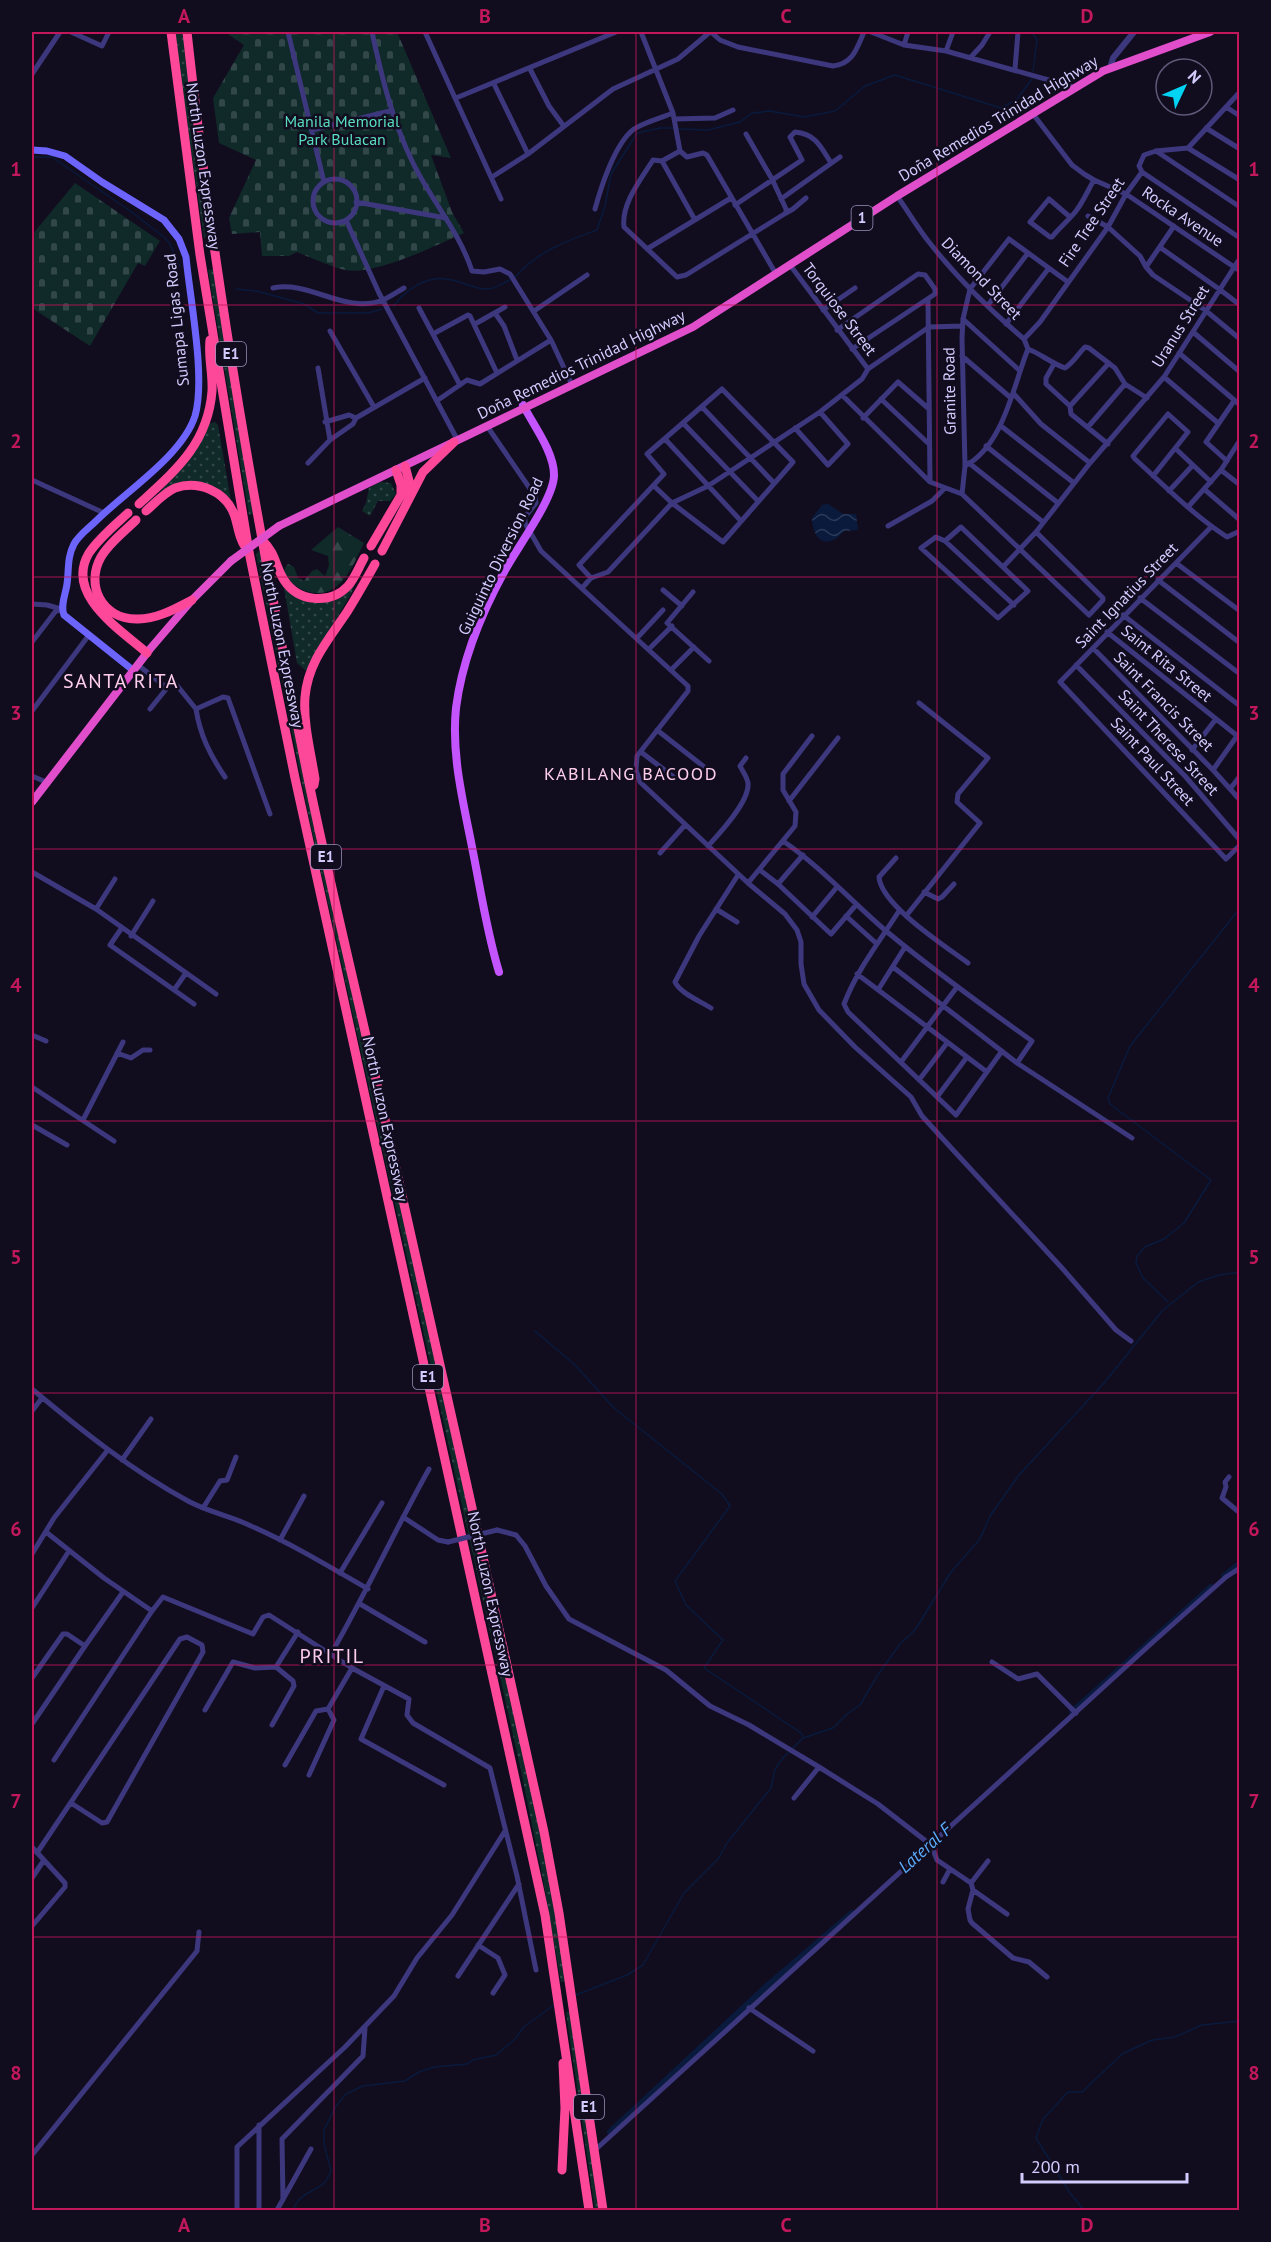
<svg xmlns="http://www.w3.org/2000/svg" width="1271" height="2242" viewBox="0 0 1271 2242" font-family="'PT Sans',sans-serif">
	<defs>
		<pattern id="grass-dots" width="8" height="8" patternUnits="userSpaceOnUse" patternTransform="scale(1.5)"><rect width="8" height="8" fill="#102929"/><path d="M2 2h.1M6 6h.1" fill="none" stroke="#324749" stroke-width="1.8" stroke-linecap="round"/></pattern>
		<pattern id="forest-firs" width="22" height="20" patternUnits="userSpaceOnUse" patternTransform="scale(1.5)"><rect width="22" height="20" fill="#102929"/><path d="M5 1l3.5 6h-7zM16 11l3.5 6h-7z" fill="#324749"/></pattern>
		<pattern id="cemetery-stones" width="16" height="16" patternUnits="userSpaceOnUse" patternTransform="scale(1.5)"><rect width="16" height="16" fill="#102929"/><path d="M2 7V4a2 2 0 0 1 4 0v3zM10 15v-3a2 2 0 0 1 4 0v3z" fill="#324749"/></pattern>
		<pattern id="water-waves" width="16" height="10" patternUnits="userSpaceOnUse" patternTransform="scale(1.5)"><rect width="16" height="10" fill="#091a3c"/><path d="M0 5q4-4 8 0t8 0" fill="none" stroke="#2c3a59"/></pattern>
	</defs>
	<rect width="100%" height="100%" fill="#110d1f"/>
	<path fill="url(#grass-dots)" d="M174 32H184L209 237 204 238Z
		M215 269 253 514 249 515 208 270Z
		M215 422 218 425 231 501 220 492 171 486 158 494 186 462 208 424Z
		M380 482 391 483 396 494 390 501H378L370 516 362 511 366 503 369 488Z
		M261 550 527 1770 548 1873 567 1981 561 1982 542 1874 521 1771 310 822 256 554Z
		M354 586 352 592 306 671 297 663 284 588C311 604 329 611 354 586Z
		M571 2011 601 2210H595L566 2012Z"/>
	<path fill="url(#forest-firs)" d="M338 527 364 543C353 564 343 595 315 593 302 592 292 584 284 574L285 568 288 564 294 567 298 578 304 581 312 571 317 569 325 576 329 565 328 556 311 550Z"/>
	<path fill="url(#cemetery-stones)" d="M225 32H397L451 158 431 155 452 212 464 233C437 245 374 276 345 270 329 266 312 258 297 252L289 256H262L260 232 232 234 229 218 256 160 219 143 213 98 244 45Z
		M75 183 160 241 145 266 138 263 90 346 32 308V235Z"/>
	<path fill="url(#water-waves)" d="M828 504 843 514H856L858 530 844 531C827 551 813 541 812 518L822 505Z"/>
	<g fill="none" stroke-linecap="round" stroke-linejoin="round">
		<path stroke="#091a3c" stroke-width="1.5" d="M1032 32 1037 40 1033 71
			M679 129 708 130 740 122 752 113 770 111 804 117 835 111 865 86 895 75 1001 108 1017 99 1032 79
			M32 157H52L133 213 165 238 170 244 180 266
			M514 278C538 251 564 242 597 230L605 206 611 174 637 133 660 128H674
			M236 289 257 291 304 304 318 313H368L382 309
			M394 306C405 290 426 276 446 279 460 280 472 289 488 289 495 289 503 283 510 280
			M1168 1302 1143 1278 1136 1263 1137 1256 1145 1247 1164 1239 1184 1223 1211 1180 1110 1104 1108 1098 1130 1046 1240 908
			M535 1331 575 1365 614 1408 722 1494 730 1506 675 1581 686 1605 723 1640 704 1668 801 1733 803 1737
			M576 1995 627 1975 643 1965 684 1893 718 1859 727 1843 771 1788 775 1769 783 1758 803 1738 833 1728 847 1714 860 1705 877 1676 900 1644 915 1630 951 1572 980 1539 990 1516 1019 1475 1104 1383 1162 1311 1198 1282 1219 1275 1240 1272
			M293 2210C300 2193 310 2194 323 2184 327 2181 329 2175 331 2171L324 2144V2130L336 2106 346 2094 363 2086 405 2081 419 2072 434 2067 467 2064 473 2060 496 2055 515 2039 524 2027 555 2004
			M1084 2210 1070 2193 1036 2138 1043 2119 1068 2092H1082L1122 2054 1152 2040 1175 2037 1202 2025 1240 2021"/>
		<path stroke="#091a3c" stroke-width="6" d="M1224 1576 1240 1563
			M1072 1712 1211 1587
			M610 2132 768 1985 852 1913"/>
		<path stroke="#3d387e" stroke-width="5" d="M71 32 102 46 109 32
			M288 32 324 182
			M372 32C382 78 392 120 413 163 431 200 459 231 472 271L484 272 500 269 510 274 551 340 572 385
			M425 32 501 199
			M641 32 673 113 680 151 687 157 703 153 707 155 776 274
			M711 32 720 40 738 47 833 66C853 64 857 48 864 32
			M871 32 904 45 946 51 1077 88
			M904 45 908 32
			M946 51 953 32
			M971 57 982 45 990 32
			M530 69 549 106 563 125
			M1015 69 1018 32
			M32 74 60 32
			M494 84 528 154
			M456 98 616 32
			M1226 107 1240 116
			M1033 114 1072 165 1084 174 1094 180 1126 194 1240 271
			M675 119 715 118 733 110
			M1206 128 1240 149
			M312 130 390 111
			M1188 148 1240 180
			M1156 151 1240 207
			M662 161 680 151
			M1142 172 1240 238
			M492 177 528 154 613 89 678 59 710 32
			M313 201a22 22 0 1 1 44 0a22 22 0 1 1-44 0Z
			M897 196C908 211 917 227 929 242 957 278 990 310 1024 339L1028 349
			M781 199 840 157
			M356 202 446 218
			M735 205 802 160 790 137 795 132C816 134 821 147 831 163
			M595 209C601 187 615 143 634 129 645 122 661 118 673 113
			M786 213 793 209 806 198
			M1088 216 1108 227 1140 256 1146 267 1153 275 1205 310 1240 339
			M1070 217 1049 199 1030 222 1050 237H1052C1059 228 1069 220 1076 211 1083 202 1088 190 1094 180
			M346 220 379 293 458 441
			M695 220 662 161 653 160C641 179 621 204 624 227L677 277 686 275 786 213V209L772 179 746 134
			M1161 248 1219 289 1240 305
			M647 249 731 198
			M790 265 868 369
			M1146 267 1174 226
			M273 288C310 280 345 315 383 300 390 297 397 292 404 288
			M928 300 930 482
			M988 305 1028 253
			M419 308 460 385
			M823 310 855 288
			M534 311 587 275
			M495 313 504 326 517 360
			M963 319 1019 370
			M475 324 505 307
			M1006 324 1049 268
			M929 327 962 326
			M837 330 918 274 925 275 935 289V294L852 349
			M330 331 374 407
			M1193 332 1240 372
			M433 334 468 315 470 316 497 373
			M1024 339 1040 322 1108 227 1126 194 1142 172 1139 166 1144 155 1156 151 1188 148 1238 94
			M1028 349C1041 354 1051 363 1065 368 1074 362 1078 354 1085 347L1089 348 1115 368 1125 384 1147 398
			M1179 353 1240 405
			M962 356 1011 398
			M1054 364 1046 378V384L1070 406 1071 414 1076 418 1108 444
			M318 368 330 440
			M1164 377 1218 423
			M1013 393 1041 424 1090 463
			M842 395 930 482 962 494 1089 615 1103 600V598L1036 532
			M881 399 929 444
			M438 400 467 380 480 384 551 340
			M1070 406 1109 363
			M702 407 774 483
			M863 418 898 382 929 409
			M325 422 349 415 356 418
			M683 423 758 501
			M487 426 535 496 536 503 525 517V523L541 551 688 686V691L637 756 636 770 640 782 748 883 785 914 797 930 801 942V964L804 984 819 1010 855 1047 911 1097 922 1116 954 1151 1062 1268 1116 1330 1131 1341
			M1001 426 1074 483
			M1088 427 1125 384
			M795 428 828 465 848 444 820 412
			M665 439 741 521
			M986 446 1058 503
			M1176 449 1211 482
			M1227 461 1206 442 1234 401
			M308 463 330 440 353 424 356 418 425 378
			M969 463 1043 522
			M965 466C1004 445 1013 386 1028 349
			M1221 470 1240 485
			M1153 476 1188 432 1168 414 1133 456 1135 459C1165 486 1193 515 1227 537L1240 531
			M32 480 104 513
			M1204 489 1240 520
			M1169 491 1193 465
			M962 494 965 466 962 338 963 319 970 289 1009 239 1068 282
			M1188 507 1221 470 1240 440
			M888 526 932 501 945 488
			M961 527 1028 591 998 618 921 548 936 537 945 541Z
			M1211 527 1060 682 1226 859 1240 845
			M945 541 1014 605
			M1176 563 1240 611
			M1003 567 1036 532 1090 463 1164 377 1240 258
			M591 578 579 565 664 474 647 454 722 389 793 462 723 542 672 503 654 486
			M1158 580 1240 643
			M582 588 591 578 608 572 672 503 708 486 820 412 862 379 868 369 929 327
			M663 590 682 606
			M693 592 667 623 709 661
			M1140 598 1240 674
			M32 604 47 605 61 609
			M1123 615 1240 706
			M1107 632 1240 738
			M637 638 663 610
			M32 642 55 612 61 609
			M1093 648 1213 770 1240 800
			M649 649 672 626
			M138 665 167 688
			M1076 665 1185 776 1240 840
			M672 669 694 647
			M150 709 171 683H175L196 709 223 697 228 698 270 814
			M196 709C200 735 210 755 225 777
			M32 711 89 635
			M657 730 703 766
			M1192 750 1216 719
			M641 752 675 778
			M1213 770 1237 736
			M32 776 46 782
			M1230 789 1240 776
			M789 801 838 738
			M783 841C821 867 852 902 886 931 933 970 983 1006 1032 1041L1017 1063
			M708 846C720 833 750 801 748 783 747 777 743 772 740 766L746 758
			M660 853 685 825
			M896 858 879 877C881 905 945 946 968 963
			M760 870 778 884 831 934 856 905
			M32 872 96 909 216 994
			M748 883 795 826 796 812 783 790V774L812 736
			M778 884 803 855
			M924 892 938 899 942 897 954 884
			M96 909 115 879
			M716 909 737 922
			M899 911C879 942 857 970 844 1004L848 1012 956 1115 1002 1051
			M846 916 877 944
			M906 916 980 823 957 802 958 794 988 758 919 703
			M812 917 837 887
			M121 929 110 945 194 1004
			M131 936 153 901
			M893 967 1017 1063 1132 1138
			M857 974 987 1072
			M174 990 186 973
			M878 990 905 947
			M711 1008C700 1001 680 993 675 982L699 936 738 875
			M32 1035 46 1041
			M117 1053 131 1058 143 1050H150
			M901 1062 957 987
			M919 1080 947 1043
			M32 1087 114 1141
			M937 1097 967 1057
			M83 1120 123 1042
			M32 1125 67 1145
			M32 1389C81 1430 131 1470 188 1501 208 1512 231 1516 251 1526 292 1544 330 1567 368 1589
			M32 1411 42 1398
			M122 1460 151 1419
			M1229 1477 1225 1482 1226 1487 1222 1498 1240 1513
			M203 1508 220 1481 227 1480 236 1457
			M403 1517 438 1540 448 1542
			M497 1530 516 1535 525 1546 546 1586 569 1619 666 1670 710 1706 749 1725 819 1767 878 1804 931 1845 937 1860 971 1883 973 1890 968 1909 970 1920 972 1923 1013 1958 1029 1962 1047 1977
			M46 1532 104 1578 152 1611
			M280 1540 304 1496
			M32 1554 54 1518 107 1451
			M340 1573 382 1503
			M360 1604 425 1642
			M32 1608 69 1551
			M85 1646 123 1592
			M331 1654C366 1593 395 1530 429 1469
			M992 1662 1018 1679 1037 1674 1076 1713
			M32 1678 63 1634H67L85 1646 32 1724
			M384 1686 361 1739 444 1785
			M205 1710 233 1662 255 1668 276 1667 298 1632
			M272 1725 294 1686 293 1681 276 1667
			M54 1760 152 1611 163 1597 253 1634 263 1617 269 1615 352 1668 409 1699 407 1715 413 1723 490 1768 517 1876 536 1970
			M285 1765 316 1711 328 1709 352 1668
			M309 1775 334 1720 328 1709
			M794 1798 819 1767
			M32 1847 65 1883V1887L32 1926
			M37 1853 180 1639 187 1637 202 1645 203 1652 107 1822 102 1823 71 1803
			M32 1878 44 1860
			M943 1882 950 1869
			M971 1883 988 1861
			M973 1890 1007 1914
			M478 1945 498 1958 505 1975 493 1993
			M458 1976 519 1884
			M749 2008 813 2051
			M595 2150 1153 1642 1226 1577 1240 1568
			M32 2155 197 1951 199 1932
			M283 2200 282 2139 363 2056 365 2028
			M237 2210V2147L345 2047 394 1996 417 1958 452 1915 505 1831
			M259 2210V2125
			M277 2210 311 2149"/>
		<path stroke="#3d387e" stroke-width="6" d="M1110 68 1113 58 1134 32"/>
		<path stroke="#6d64fd" stroke-width="7" d="M32 150 47 151 65 156 102 182 164 220 179 239 186 257C190 299 206 378 195 416 182 456 125 492 96 521 89 528 79 535 74 544 67 557 69 570 67 584 66 593 60 606 64 615L134 671"/>
		<path stroke="#c454fd" stroke-width="8" d="M499 972C487 933 481 892 473 852 464 805 451 756 456 708 462 660 481 614 504 572 516 549 554 499 554 475 554 452 534 426 523 405"/>
		<path stroke="#e04ecb" stroke-width="8" d="M279 526 693 327 897 196 1103 71 1210 32
			M32 802 150 649 192 600 231 561"/>
		<path stroke="#fd4899" stroke-width="9" d="M171 32 200 255 249 552 295 778 545 1915 589 2210
			M187 32C214 282 258 531 308 778 328 875 351 970 373 1066 430 1322 488 1576 544 1832L559 1913 603 2210
			M405 466 409 481V497
			M139 504C175 471 208 444 212 391 213 374 208 357 210 340
			M146 511C155 503 164 493 175 488 198 480 225 491 234 514 238 524 238 536 244 545
			M128 513C115 525 99 538 89 553 64 595 121 630 147 653
			M136 520C124 532 109 543 101 557 85 585 102 619 136 619 155 620 175 609 192 600
			M262 540C277 555 274 564 284 580 298 602 330 605 348 586 355 578 359 567 364 558
			M371 546 401 495V485L396 470
			M382 551 423 472 454 442
			M314 785 315 779C311 753 303 724 305 697 308 662 329 639 347 612 357 596 366 580 375 564
			M562 2170 565 2108 563 2063"/>
		<path stroke="#3d387e" stroke-width="5" d="M448 1542 497 1530"/>
		<path stroke="#e04ecb" stroke-width="8" d="M231 561 279 526"/>
	</g>
	<path fill="none" stroke="#c2185b" stroke-width="1.5" stroke-opacity="0.55" d="M334 32V2210M636 32V2210M937 32V2210M32 305H1240M32 577H1240M32 849H1240M32 1121H1240M32 1393H1240M32 1665H1240M32 1937H1240"/>
	<g text-anchor="middle" stroke-width="5" stroke-linejoin="round" paint-order="stroke">
		<g fill="#110d1f" stroke="#9993bb" stroke-width="1.5">
			<rect x="851.5" y="206" width="21" height="24" rx="4.5"/>
			<rect x="216" y="342" width="30" height="24" rx="4.5"/>
			<rect x="311" y="845" width="30" height="24" rx="4.5"/>
			<rect x="413" y="1365" width="30" height="24" rx="4.5"/>
			<rect x="574" y="2095" width="30" height="24" rx="4.5"/>
		</g>
		<g font-size="15" font-weight="bold" fill="#d3ccfe">
			<text x="862" y="223">1</text>
			<text x="231" y="359">E1</text>
			<text x="326" y="862">E1</text>
			<text x="428" y="1382">E1</text>
			<text x="589" y="2112">E1</text>
		</g>
		<g font-size="16" fill="#d3ccfe" stroke="#110d1f">
			<text transform="translate(998 118) rotate(-31)" y="6">Doña Remedios Trinidad Highway</text>
			<text transform="translate(204 166) rotate(82)" y="6">North Luzon Expressway</text>
			<text transform="translate(1183 216) rotate(34)" y="6">Rocka Avenue</text>
			<text transform="translate(1091 222) rotate(-56)" y="6">Fire Tree Street</text>
			<text transform="translate(982 278) rotate(46)" y="6">Diamond Street</text>
			<text transform="translate(840 309) rotate(53)" y="6">Torquiose Street</text>
			<text transform="translate(176 320) rotate(-96)" y="6">Sumapa Ligas Road</text>
			<text transform="translate(1180 326) rotate(-58)" y="6">Uranus Street</text>
			<text transform="translate(581 364) rotate(-26)" y="6">Doña Remedios Trinidad Highway</text>
			<text transform="translate(949 391) rotate(-91)" y="6">Granite Road</text>
			<text transform="translate(500 556) rotate(-64)" y="6">Guiguinto Diversion Road</text>
			<text transform="translate(1126 595) rotate(-46)" y="6">Saint Ignatius Street</text>
			<text transform="translate(283 645) rotate(79)" y="6">North Luzon Expressway</text>
			<text transform="translate(1167 663) rotate(39)" y="6">Saint Rita Street</text>
			<text transform="translate(1164 701) rotate(45)" y="6">Saint Francis Street</text>
			<text transform="translate(1169 742) rotate(47)" y="6">Saint Therese Street</text>
			<text transform="translate(1153 761) rotate(47)" y="6">Saint Paul Street</text>
			<text transform="translate(386 1119) rotate(78)" y="6">North Luzon Expressway</text>
			<text transform="translate(491 1594) rotate(78)" y="6">North Luzon Expressway</text>
		</g>
		<g font-size="16" fill="#59ddc1" stroke="#110d1f">
			<text x="342" y="127">Manila Memorial<tspan x="342" dy="18">Park Bulacan</tspan></text>
		</g>
		<g font-size="18" letter-spacing="1.5" fill="#feceeb" stroke="#110d1f">
			<text x="631" y="780">KABILANG BACOOD</text>
		</g>
		<g font-size="18" font-style="italic" fill="#5badfd" stroke="#110d1f">
			<text transform="translate(925 1848) rotate(-42)" y="6">Lateral F</text>
		</g>
		<g font-size="20" letter-spacing="1.5" fill="#feceeb" stroke="#110d1f">
			<text x="121" y="688">SANTA RITA</text>
			<text x="332" y="1663">PRITIL</text>
		</g>
	</g>
	<rect width="1271" height="2242" fill="none" stroke="#110d1f" stroke-width="66"/>
	<g transform="translate(1184 87) rotate(46)"><circle r="28" fill="#110d1f" stroke="#5f5978" stroke-width="1.5"/>
	<path d="M0-4.5L10 22L0 15L-10 22Z" fill="#03d3f3"/>
	<text y="-9" font-size="16" font-weight="bold" text-anchor="middle" fill="#d3ccfe">N</text>
	</g>
	<path d="M1022 2173v9h165v-9" fill="none" stroke="#d3ccfe" stroke-width="3"/>
	<text x="1031" y="2173" font-size="18" fill="#d3ccfe" stroke="#110d1f" stroke-width="4.5" paint-order="stroke">200 m</text>
	<rect x="33" y="33" width="1205" height="2176" fill="none" stroke="#c2185b" stroke-width="2"/>
	<g font-size="20" text-anchor="middle" font-weight="bold" fill="#c2185b">
		<text x="184" y="23">A</text>
		<text x="485" y="23">B</text>
		<text x="786" y="23">C</text>
		<text x="1087" y="23">D</text>
		<text x="16" y="176">1</text>
		<text x="1254" y="176">1</text>
		<text x="16" y="448">2</text>
		<text x="1254" y="448">2</text>
		<text x="16" y="720">3</text>
		<text x="1254" y="720">3</text>
		<text x="16" y="992">4</text>
		<text x="1254" y="992">4</text>
		<text x="16" y="1264">5</text>
		<text x="1254" y="1264">5</text>
		<text x="16" y="1536">6</text>
		<text x="1254" y="1536">6</text>
		<text x="16" y="1808">7</text>
		<text x="1254" y="1808">7</text>
		<text x="16" y="2080">8</text>
		<text x="1254" y="2080">8</text>
		<text x="184" y="2232">A</text>
		<text x="485" y="2232">B</text>
		<text x="786" y="2232">C</text>
		<text x="1087" y="2232">D</text>
	</g>
</svg>
